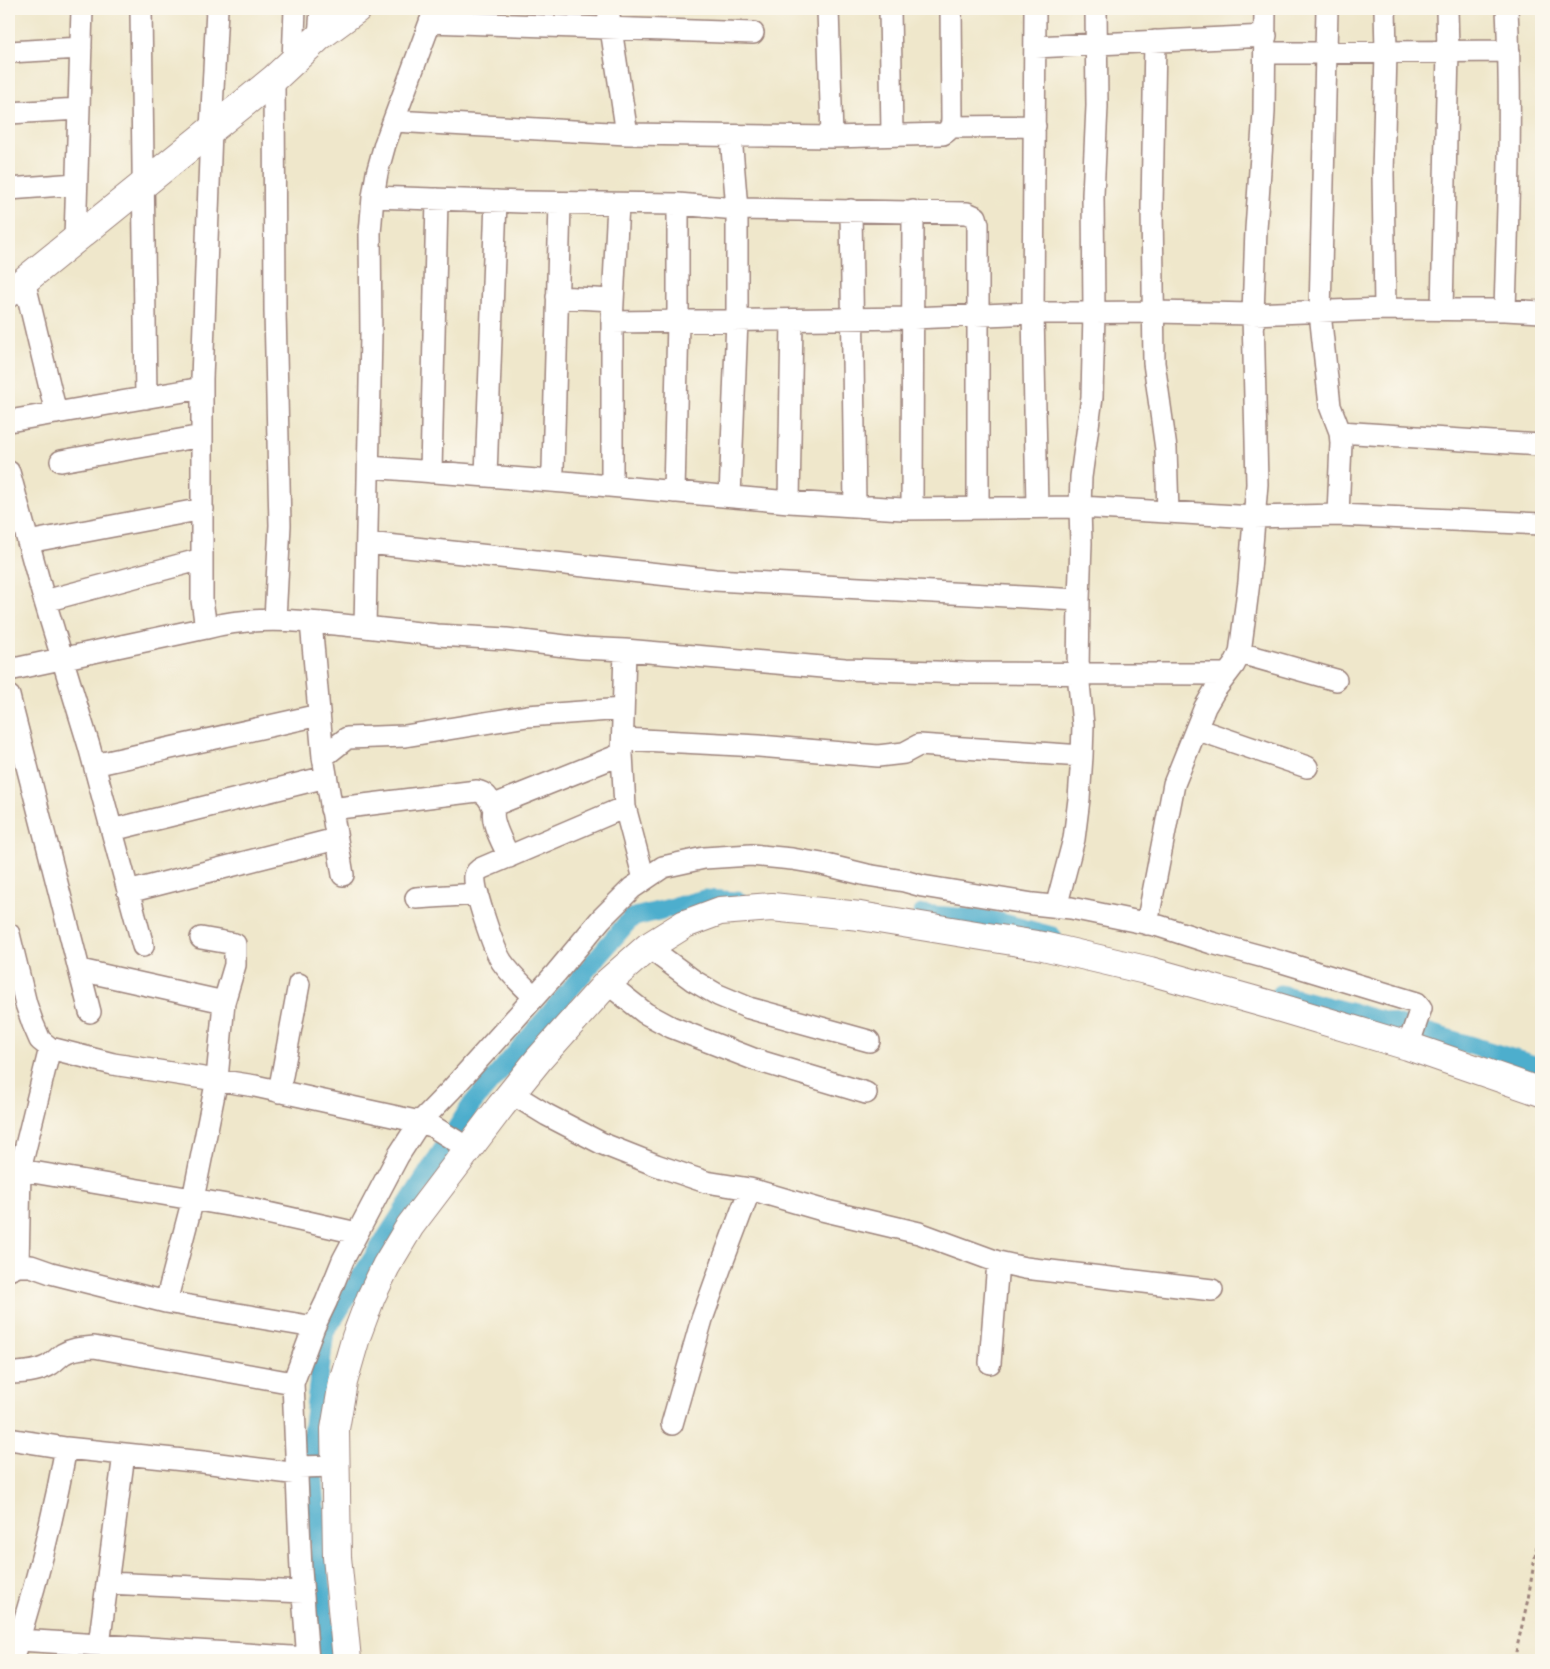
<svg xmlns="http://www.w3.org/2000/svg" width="1550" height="1669" viewBox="0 0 1550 1669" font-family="Kalam,sans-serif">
	<rect width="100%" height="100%" fill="#fbf7ec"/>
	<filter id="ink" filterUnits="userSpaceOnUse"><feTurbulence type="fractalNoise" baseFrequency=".02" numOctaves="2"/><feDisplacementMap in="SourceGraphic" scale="10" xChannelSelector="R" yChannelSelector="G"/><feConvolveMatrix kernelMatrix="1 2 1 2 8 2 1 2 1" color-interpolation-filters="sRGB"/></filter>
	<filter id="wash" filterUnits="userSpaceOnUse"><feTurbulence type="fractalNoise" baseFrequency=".0096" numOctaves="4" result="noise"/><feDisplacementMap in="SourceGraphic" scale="20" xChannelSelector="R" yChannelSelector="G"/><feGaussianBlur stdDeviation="1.12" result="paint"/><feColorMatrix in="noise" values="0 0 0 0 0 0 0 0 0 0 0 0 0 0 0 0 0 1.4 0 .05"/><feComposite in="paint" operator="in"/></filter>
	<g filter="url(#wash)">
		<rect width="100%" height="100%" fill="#efe7cb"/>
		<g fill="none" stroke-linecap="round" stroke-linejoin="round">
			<path stroke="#4eaecd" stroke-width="19" d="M922 914 992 920 1052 936
				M1280 994 1430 1033 1541 1067
				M327 1660 311 1440 325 1332 472 1104 631 918 705 899 738 901"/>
		</g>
	</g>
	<g filter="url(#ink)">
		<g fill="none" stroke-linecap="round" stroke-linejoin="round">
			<defs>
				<path id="street" d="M141 9 146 398
					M217 9 211 130 202 379V600L206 628C261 614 310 622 365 627
					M435 9 385 144 377 173 373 197 370 233 371 334 365 627 437 635 506 639 582 648 625 650 845 669 965 673 1226 674
					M608 9 627 134
					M828 9 832 137
					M890 9 892 134
					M1035 9 1033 313 1037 507
					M1327 9 1320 313 1330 406 1340 432 1341 443 1338 515
					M430 22 753 33
					M319 37 321 9
					M1155 41 1152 206 1154 363 1166 449 1168 512
					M1035 47 1266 36
					M9 52 81 48
					M1265 53 1509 51
					M293 61 295 9
					M274 79 275 311 280 525 275 619
					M9 113 79 109
					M394 121 627 134 832 137 943 134C950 130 952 126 952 118L951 9
					M950 127 1035 126
					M9 189 76 184
					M373 197 523 202 678 204V321L674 492
					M678 204 737 209 967 213 976 217 978 224V508
					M851 210 855 506
					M75 239 82 9
					M24 280 56 413
					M557 297 613 300
					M1385 309 1383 174 1386 52 1385 9
					M1442 309 1448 52 1447 9
					M1505 310C1508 209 1512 109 1507 9
					M612 322 913 318 1033 313 1154 312 1253 314 1385 309 1505 310 1541 312
					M9 421 202 388
					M1340 432 1541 445
					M61 461 202 436
					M369 467 564 482 789 502 903 509 1080 507 1254 517 1338 515 1541 524
					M9 472 42 592 89 746 143 946
					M431 472 437 199
					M486 476 496 201
					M551 480 553 469 560 203
					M612 486V322L618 204
					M730 496 737 320V209L731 136
					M789 502 792 320
					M912 509 913 211
					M28 542 203 509
					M368 543 715 580 1079 600
					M45 601 202 559
					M311 622 323 757 343 875
					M625 650 622 754 625 807 644 879
					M1240 653 1336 680
					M9 670 206 628
					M9 696 90 1012
					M1196 729 1307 767
					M623 739 759 746 878 756 904 753 919 745 1082 756
					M323 757 347 738 405 736 527 716 623 709
					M94 765 319 715
					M331 809 477 791C487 793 489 800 494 808
					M112 830 326 777
					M509 857C503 843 486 816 497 804L622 754
					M128 892 336 839
					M416 898 478 894
					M1056 907 1074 839 1079 799 1082 756 1083 725 1078 673 1079 600 1081 543 1080 507 1081 477 1092 397 1094 313 1093 195 1097 106 1096 9
					M1147 924 1174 784 1205 707 1215 690 1234 665 1240 653 1249 582 1257 484 1253 314 1256 229 1264 112 1265 9
					M9 934 26 1004 33 1024 40 1040 50 1048 113 1064 255 1086 420 1122 432 1126 469 1149
					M648 947 694 981 718 995 749 1008 869 1041
					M80 970 224 1002
					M607 983 645 1013 671 1027 756 1060 866 1093
					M534 997C524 986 511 975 502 962 494 950 473 889 475 876 476 872 478 870 482 868L625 807
					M279 1092 299 984
					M511 1093 547 1115 603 1144 656 1165 706 1182 750 1189 822 1210 919 1233 998 1262 1025 1268 1212 1290
					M9 1168 245 1208 357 1233
					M18 1266 20 1170 50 1048
					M9 1270 18 1266H31L51 1273 166 1302 314 1327
					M166 1302 193 1199 217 1079 224 1002 235 965V944L201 938
					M990 1363 998 1262
					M9 1373C22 1373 39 1372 51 1364 55 1361 59 1357 63 1354 73 1348 83 1348 94 1347L293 1383
					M672 1424 702 1319 721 1266 750 1189
					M9 1439 66 1448 203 1462 298 1474
					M298 1467 336 1466
					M107 1583 303 1592
					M19 1640 308 1658
					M99 1645 124 1454
					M12 1660C35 1590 53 1520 66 1448
					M308 1660 301 1570 293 1383 314 1327 326 1302 343 1260 398 1156 420 1122 451 1090 556 973 601 919 632 888 663 867 704 858 751 855 792 859 822 864 867 875 904 881 922 886 1033 904 1071 908 1159 926 1212 943 1282 962 1417 1003 1421 1008 1408 1046"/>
				<path id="secondary" d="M9 293 274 79 319 37 357 9
					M347 1660 337 1557 335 1429 343 1382 356 1337 371 1297 386 1266 410 1226 501 1106 539 1059 607 983 648 947 685 924 720 911 772 907 860 916 1043 946 1150 971 1271 1005 1408 1046 1541 1092"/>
			</defs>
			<use href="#street" stroke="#9c837b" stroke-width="24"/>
			<use href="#secondary" stroke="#9c837b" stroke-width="30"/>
			<path stroke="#9c837b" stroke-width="3" stroke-dasharray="4 4" stroke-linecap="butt" d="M1515 1660 1516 1652 1528 1599 1541 1521"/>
			<use href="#street" stroke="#fff" stroke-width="21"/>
			<use href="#secondary" stroke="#fff" stroke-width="28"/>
		</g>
	</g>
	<rect width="1550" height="1669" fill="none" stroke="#fbf7ec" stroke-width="30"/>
</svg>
